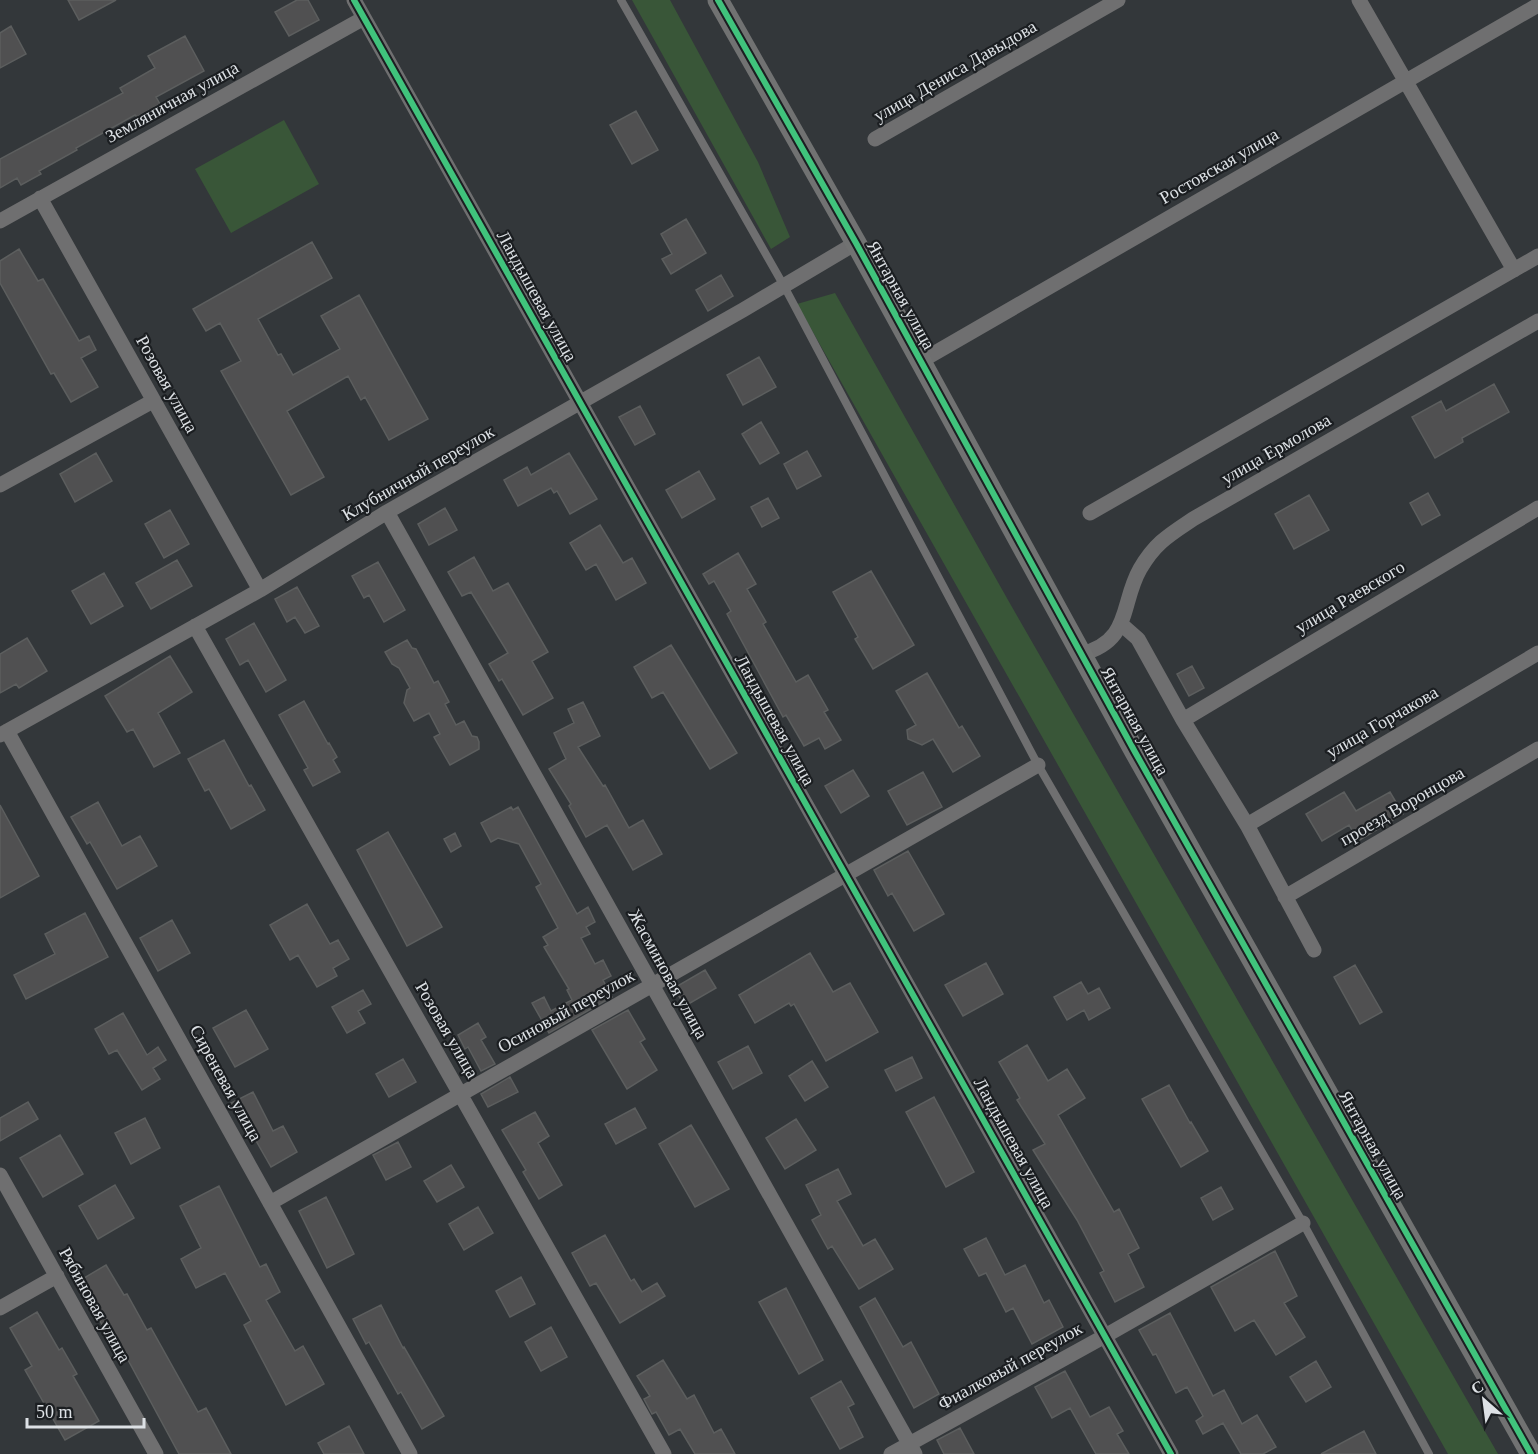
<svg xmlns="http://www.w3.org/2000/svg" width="1538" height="1454" viewBox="0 0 1538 1454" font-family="Georgia,serif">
	<rect width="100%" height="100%" fill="#33373a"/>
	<path fill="#395638" d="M632 0H670L758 162 790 237 771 249Z
		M284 120 319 184 231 233 195 169Z
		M835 293 1008 600 1498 1454H1448L797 304Z"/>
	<path fill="#505051" stroke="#5c5e5e" stroke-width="1.5" d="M68 0H116L79 20Z
		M297 0H308L319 20 289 36 275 12Z
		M11 26 26 54 0 68V33Z
		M185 36 204 71 156 97 160 104 137 117 135 115 76 148 77 150 39 171 41 174 21 185 17 178 0 188V159L123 93 120 88 155 68 148 56Z
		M636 111 658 150 632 164 610 125Z
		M686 219 706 253 671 274 662 259 672 254 661 234Z
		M312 242 332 278 258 319 278 355 281 354 293 375 340 349 321 316 359 295 428 419 389 440 365 397 361 400 348 376 287 411 324 477 291 495 221 371 241 361 220 323 206 331 193 309Z
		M19 249 38 281 43 279 79 341 89 336 96 350 81 358 98 387 71 402 54 373 51 374 0 283V261Z
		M721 275 733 296 708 311 696 290Z
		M759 357 776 387 743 405 727 375Z
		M1494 384 1509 412 1462 438 1463 442 1435 458 1412 417 1441 401 1446 411Z
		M640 406 655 434 635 445 619 417Z
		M761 422 779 453 760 464 742 434Z
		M807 451 821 476 797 489 784 464Z
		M96 453 112 481 75 502 60 474Z
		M569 453 597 499 570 514 557 491 554 493 551 488 518 506 504 480 527 467 531 475Z
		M699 471 715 499 682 518 666 490Z
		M1428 493 1440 515 1422 525 1410 503Z
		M1309 495 1329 530 1294 549 1275 514Z
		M768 498 779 518 762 527 751 507Z
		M445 508 457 530 429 545 418 524Z
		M170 510 189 544 164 558 145 524Z
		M600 525 623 563 632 558 646 583 616 600 596 564 586 570 570 543Z
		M738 553 756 584 747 589 766 622 763 624 796 682 808 675 828 710 824 712 841 740 825 749 819 738 804 746 786 715 783 717 727 614 731 611 714 581 709 584 703 574Z
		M474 557 493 591 508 583 548 652 532 661 553 698 523 715 502 679 499 681 489 664 508 653 471 592 462 596 448 572Z
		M177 560 192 586 151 609 136 583Z
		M378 562 405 610 384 622 369 595 364 598 352 576Z
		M871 571 914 645 873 669 855 639 858 637 833 592Z
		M104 573 123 606 91 624 72 591Z
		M297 587 319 626 305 633 295 617 287 622 275 599Z
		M254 623 286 680 266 692 248 660 240 665 226 639Z
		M27 638 47 671 19 688 16 684 0 693V654Z
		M407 640 412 648 416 649 434 683 438 681 449 702 445 704 456 725 464 721 472 736 477 737 479 742V749L450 765 434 737 440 734 429 713 414 721 404 703 407 690 410 688 399 668 392 664 385 652Z
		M671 645 737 753 710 769 663 692 652 698 634 667Z
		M170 656 192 692 158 713 180 753 154 767 133 729 127 732 105 696Z
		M1192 666 1204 688 1189 696 1177 674Z
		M927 673 959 728 962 726 980 756 953 772 933 739 922 745 908 739 907 730 916 725 896 691Z
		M304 701 328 744 329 743 337 757 333 760 340 772 313 786 304 770 308 768 279 715Z
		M583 702 600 736 578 747 603 786 605 785 629 828 643 820 662 854 633 870 607 825 586 837 569 806 571 804 549 769 566 759 554 733 574 723 568 709Z
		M224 740 249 786 251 785 265 810 231 829 209 789 205 791 188 759Z
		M853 770 869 796 841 813 825 786Z
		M923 772 942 807 907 825 888 791Z
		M1344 792 1356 811 1390 792 1403 814 1358 841 1349 825 1322 841 1306 814Z
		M98 802 122 846 140 836 157 866 117 889 90 842 87 844 71 817Z
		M0 805 39 876 0 898Z
		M511 807 513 810 518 807 577 914 588 907 595 922 586 927 590 934 581 938 595 964 603 960 611 976 603 980 612 997 549 1033 532 1003 544 997 551 1011 572 1000 567 990 569 989 544 947 548 945 543 937 558 928 536 887 541 884 519 844 498 838 491 842 481 823Z
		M388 832 442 927 407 946 357 850Z
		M455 833 461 846 451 852 444 839Z
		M908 851 944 914 914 931 892 893 888 896 874 870Z
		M307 904 330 944 338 940 349 959 333 968 337 976 317 987 298 955 290 960 270 925Z
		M85 913 108 957 26 999 14 975 55 954 45 934Z
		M172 920 190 953 158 971 140 938Z
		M810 953 833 992 850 983 878 1032 826 1061 794 1004 791 1006 789 1003 755 1023 739 995Z
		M986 963 1003 994 963 1016 945 985Z
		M1355 965 1382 1012 1360 1024 1334 977Z
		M705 970 716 988 685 1006 674 988Z
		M1081 982 1088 994 1099 988 1110 1008 1089 1020 1084 1010 1067 1020 1054 997Z
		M363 990 371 1004 358 1011 365 1023 347 1033 332 1007Z
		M246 1010 268 1049 235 1067 213 1028Z
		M628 1010 645 1039 640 1042 657 1070 627 1089 592 1030Z
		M123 1013 147 1055 158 1047 166 1060 153 1068 160 1079 142 1090 117 1050 109 1054 95 1029Z
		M478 1023 486 1037 481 1040 495 1064 481 1071 468 1047 465 1049 458 1035Z
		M1027 1045 1048 1081 1067 1069 1085 1098 1058 1115 1114 1212 1119 1209 1139 1248 1128 1254 1144 1287 1115 1302 1100 1273 1104 1271 1077 1220 1033 1150 1045 1144 1017 1100 1020 1098 999 1062Z
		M748 1046 762 1073 733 1089 718 1062Z
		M912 1057 922 1078 896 1091 885 1070Z
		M403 1059 416 1082 389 1097 376 1074Z
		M812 1061 828 1087 805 1101 789 1076Z
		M510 1077 518 1092 488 1107 481 1094Z
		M1169 1085 1190 1123 1191 1122 1208 1151 1181 1167 1142 1099Z
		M253 1092 273 1131 283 1126 297 1152 271 1167 251 1132 247 1134 231 1103Z
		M934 1097 974 1172 946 1187 906 1112Z
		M28 1102 38 1119 0 1141V1118Z
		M635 1108 646 1128 616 1144 605 1124Z
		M535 1112 549 1136 538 1143 562 1185 539 1199 523 1172 526 1170 502 1130Z
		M145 1118 160 1148 131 1164 115 1133Z
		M796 1119 816 1150 785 1169 766 1138Z
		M691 1125 729 1189 695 1207 659 1144Z
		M60 1135 83 1174 43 1197 20 1158Z
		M398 1142 411 1167 386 1180 373 1155Z
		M451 1165 464 1187 437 1202 424 1181Z
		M838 1169 851 1194 837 1201 863 1246 875 1239 893 1269 859 1289 832 1246 828 1249 812 1220 821 1215 806 1185Z
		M115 1185 134 1218 98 1239 79 1206Z
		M219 1186 260 1267 266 1264 280 1292 266 1300 295 1351 303 1346 324 1384 286 1405 244 1325 251 1321 225 1273 196 1288 181 1259 201 1248 180 1206Z
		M1221 1187 1233 1209 1213 1220 1201 1198Z
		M326 1197 354 1254 327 1268 299 1211Z
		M478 1207 493 1233 464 1250 449 1224Z
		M605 1235 631 1281 634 1279 642 1292 657 1283 665 1296 620 1323 596 1283 590 1286 572 1253Z
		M986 1238 1005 1275 1025 1265 1044 1303 1049 1300 1063 1327 1032 1344 1013 1308 1006 1312 986 1273 979 1276 964 1249Z
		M1275 1251 1297 1296 1284 1303 1305 1337 1276 1355 1254 1320 1235 1331 1211 1287Z
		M106 1265 124 1295 127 1294 147 1330 151 1328 198 1412 206 1408 231 1454H179L115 1336 110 1339 95 1312 97 1311 79 1281Z
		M521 1277 535 1304 510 1317 496 1291Z
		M786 1288 823 1360 799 1374 759 1302Z
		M875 1298 903 1347 911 1342 939 1394 914 1408 860 1307Z
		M381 1305 403 1348 404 1347 444 1416 422 1429 401 1392 398 1394 369 1342 366 1344 353 1319Z
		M37 1312 59 1350 62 1348 77 1374 73 1376 99 1421 65 1440 25 1370 32 1366 10 1328Z
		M1170 1313 1213 1396 1224 1390 1242 1424 1257 1415 1276 1447 1263 1454H1241L1223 1423 1203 1434 1196 1421 1203 1416 1187 1387 1176 1393 1156 1354 1153 1355 1139 1330Z
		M551 1327 567 1357 541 1371 525 1342Z
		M663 1360 687 1399 694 1395 714 1433 721 1429 735 1454H695L680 1429 669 1435 656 1412 652 1414 644 1399 650 1396 637 1376Z
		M1316 1361 1331 1387 1306 1402 1290 1377Z
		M1065 1371 1090 1417 1109 1407 1123 1431 1117 1434 1129 1454H1096L1070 1408 1052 1418 1035 1387Z
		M841 1381 854 1404 848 1407 863 1437 840 1449 811 1398Z
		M349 1426 364 1454H324L318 1443Z
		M960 1428 974 1454H944L937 1440Z
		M1364 1431 1376 1454H1321Z"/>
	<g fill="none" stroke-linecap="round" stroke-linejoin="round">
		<path stroke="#6f6f70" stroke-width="8" d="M621 0 784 286 1038 765 1303 1223 1429 1454"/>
		<path stroke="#6f6f70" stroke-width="15" d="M354 0 1171 1454
			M1359 0 1514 270
			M875 139 1118 0
			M40 198 260 590
			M0 221 364 18
			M921 361 1538 5
			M0 485 153 401
			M387 512 915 1454
			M1090 513 1538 256
			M1121 624 1138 639 1183 720 1247 825 1314 950
			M195 626 664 1454
			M1081 654C1132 641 1120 604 1140 569 1155 543 1169 535 1193 519L1538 321
			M1183 720 1538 508
			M7 731 410 1454
			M0 735 260 590 387 512 743 310 856 243
			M1247 825 1538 653
			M1285 897 1538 749
			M0 1175 156 1454
			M270 1203 1038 765
			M0 1308 57 1276
			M891 1454 1105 1336 1303 1223"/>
		<path stroke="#717272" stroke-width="21" d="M718 0 856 243 1135 752 1531 1454"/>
		<defs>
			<path id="cycleway" d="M354 0 1171 1454
				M718 0 856 243 1135 752 1531 1454"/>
		</defs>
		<use href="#cycleway" stroke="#1b1e21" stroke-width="10"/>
		<use href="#cycleway" stroke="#40c37c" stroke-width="6"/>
	</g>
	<g text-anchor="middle" stroke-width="4.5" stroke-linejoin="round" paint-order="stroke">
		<g font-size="18" fill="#dde1e5" stroke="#1b1e21">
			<text transform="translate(955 71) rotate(-30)" y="6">улица Дениса Давыдова</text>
			<text transform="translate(172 102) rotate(-29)" y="6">Земляничная улица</text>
			<text transform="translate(1219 166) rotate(-30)" y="6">Ростовская улица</text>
			<text transform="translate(901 295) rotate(61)" y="6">Янтарная улица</text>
			<text transform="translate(537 296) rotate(61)" y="6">Ландышевая улица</text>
			<text transform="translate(167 384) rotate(61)" y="6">Розовая улица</text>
			<text transform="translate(1276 449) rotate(-30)" y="6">улица Ермолова</text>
			<text transform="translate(418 473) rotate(-30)" y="6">Клубничный переулок</text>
			<text transform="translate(1350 597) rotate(-31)" y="6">улица Раевского</text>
			<text transform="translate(775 720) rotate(61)" y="6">Ландышевая улица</text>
			<text transform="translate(1135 721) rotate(61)" y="6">Янтарная улица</text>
			<text transform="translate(1382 722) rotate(-30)" y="6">улица Горчакова</text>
			<text transform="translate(1402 806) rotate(-30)" y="6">проезд Воронцова</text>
			<text transform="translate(668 974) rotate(61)" y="6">Жасминовая улица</text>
			<text transform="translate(566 1011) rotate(-29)" y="6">Осиновый переулок</text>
			<text transform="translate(447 1030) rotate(60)" y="6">Розовая улица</text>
			<text transform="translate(226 1083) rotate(61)" y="6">Сиреневая улица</text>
			<text transform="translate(1014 1143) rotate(61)" y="6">Ландышевая улица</text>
			<text transform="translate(1373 1145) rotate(61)" y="6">Янтарная улица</text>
			<text transform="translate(95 1305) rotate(61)" y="6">Рябиновая улица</text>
			<text transform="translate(1010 1366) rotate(-29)" y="6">Фиалковый переулок</text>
		</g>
	</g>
	<g transform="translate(1484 1400) rotate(332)" stroke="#1b1e21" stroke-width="4.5" paint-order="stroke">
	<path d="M0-4.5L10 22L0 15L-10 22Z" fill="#dde1e5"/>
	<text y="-9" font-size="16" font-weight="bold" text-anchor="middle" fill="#dde1e5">С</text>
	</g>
	<path d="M27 1418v9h117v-9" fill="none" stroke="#dde1e5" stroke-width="3"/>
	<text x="36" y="1418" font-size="18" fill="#dde1e5" stroke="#1b1e21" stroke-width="4.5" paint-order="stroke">50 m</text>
</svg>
